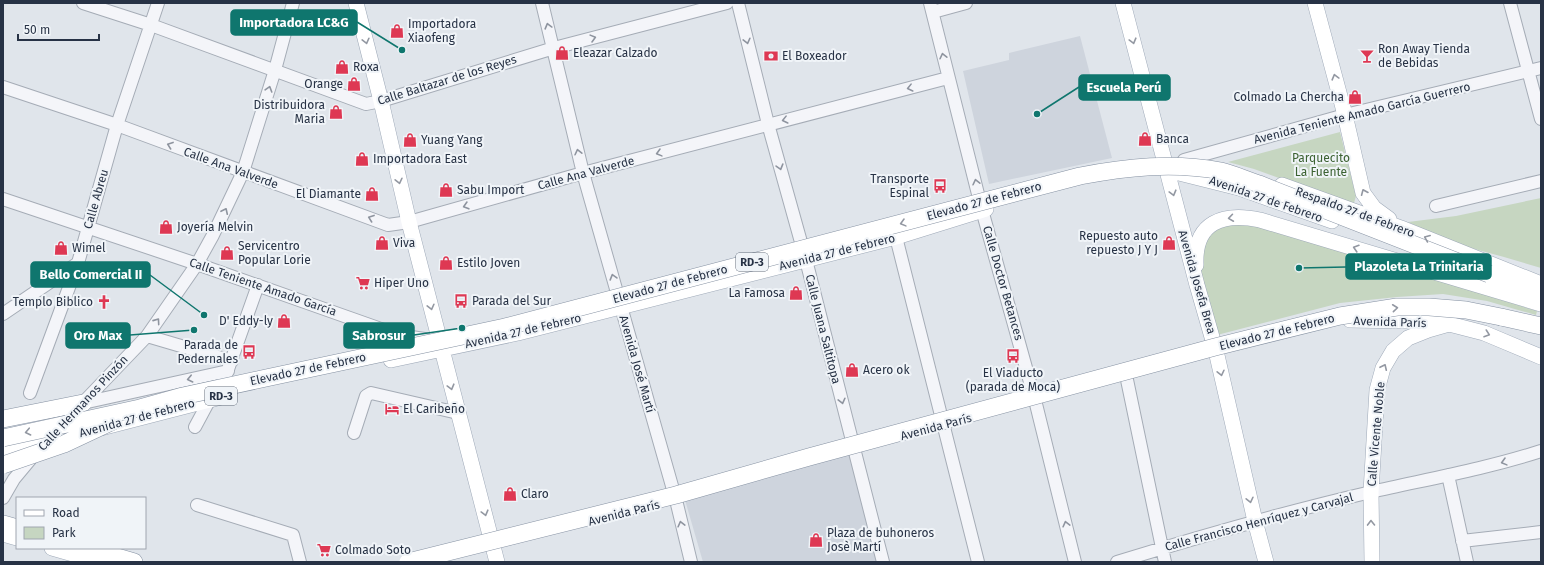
<svg xmlns="http://www.w3.org/2000/svg" width="1544" height="565" viewBox="0 0 1544 565" font-family="'Fira Sans',sans-serif">
	<rect width="100%" height="100%" fill="#e0e5eb"/>
	<path fill="#ced4dd" d="M1080 36 1112 158 989 184 963 71 1009 60V53Z
		M852 454 883 562H703L685 500Z"/>
	<path fill="#c6d6c1" d="M1340 132 1356 196 1354 203 1345 202 1254 169 1228 162Z
		M1541 198V268L1504 257 1456 244 1408 222 1456 216Z
		M1241 223 1258 225 1537 311 1536 315 1487 301 1443 294 1397 297 1340 303 1217 335 1201 281 1199 256 1211 233 1221 226Z"/>
	<g fill="none" stroke-linecap="round" stroke-linejoin="round">
		<defs>
			<path id="minor" d="M83 3 151 25 366 104 381 101 554 48 727 3
				M542 3 583 173 676 500 691 562
				M738 3 768 124 806 260 883 562
				M930 3 982 210 1035 400 1075 562
				M1510 3 1541 119
				M933 12 966 3
				M3 87 117 125 388 225 409 222 583 173 948 78
				M1184 160 1345 115 1541 68
				M3 199 197 264 398 335 431 340
				M1436 206 1541 181
				M896 237 978 562
				M3 314 78 263
				M147 336 232 361
				M1126 375 1165 562
				M30 393 78 263 117 125 158 3
				M83 403 228 371
				M78 408 147 336 197 264 213 235 243 172 275 70 293 3
				M195 427 210 399 220 389 226 375 258 285
				M354 433 366 396 371 393 458 413
				M1448 475 1467 562
				M3 498 14 479 34 455
				M197 505 293 535 300 562
				M1462 541 1541 532
				M1117 562C1201 536 1285 512 1371 492 1428 479 1485 469 1541 451"/>
			<path id="major" d="M356 3 381 101 409 222 497 562
				M1123 3 1197 285 1216 351 1255 521 1266 562
				M1315 3 1345 115 1363 193 1374 208 1389 219
				M1175 172 1239 188 1332 221
				M1282 185 1401 228 1541 284
				M1196 265C1194 222 1223 212 1260 220L1541 304
				M1350 320 1410 321 1449 324
				M391 360 518 333 896 237 986 209
				M101 428 229 395
				M3 452 70 435
				M3 534 17 538
				M52 548 101 562
				M1372 562 1371 492 1377 390 1383 368 1393 351 1408 338 1428 330 1449 324 1484 333 1541 357"/>
			<path id="highway" d="M1489 274 1541 295
				M1501 317 1541 326
				M3 419 83 403
				M3 524 17 528
				M86 548 134 562"/>
		</defs>
		<use href="#minor" stroke="#a5acb6" stroke-width="14"/>
		<use href="#major" stroke="#9ea9b8" stroke-width="16"/>
		<use href="#highway" stroke="#8692a3" stroke-width="18"/>
		<use href="#minor" stroke="#f4f5f9" stroke-width="12"/>
		<use href="#major" stroke="#fff" stroke-width="15"/>
		<use href="#highway" stroke="#fff" stroke-width="17"/>
		<defs>
			<path id="highway-bridge" d="M3 438 140 408 183 396 266 378 505 327 1080 176C1127 167 1173 162 1221 171 1234 174 1246 180 1259 184L1489 274
				M3 465 64 444 113 421
				M408 562 676 495 809 457 1215 347 1340 316 1397 307H1429L1466 310 1501 317"/>
		</defs>
		<use href="#highway-bridge" stroke="#8692a3" stroke-width="18" stroke-linecap="butt"/>
		<use href="#highway-bridge" stroke="#fff" stroke-width="17"/>
	</g>
	<defs><path id="oneway-chevron" d="M-2-3.5L2.5 0L-2 3.5" fill="none" stroke-width="1.6" stroke-linecap="round" stroke-linejoin="round"/></defs>
	<g stroke="#8e949f">
		<use href="#oneway-chevron" transform="translate(548 26) rotate(-105)"/>
		<use href="#oneway-chevron" transform="translate(593 38) rotate(-15)"/>
		<use href="#oneway-chevron" transform="translate(747 41) rotate(76)"/>
		<use href="#oneway-chevron" transform="translate(943 56) rotate(-103)"/>
		<use href="#oneway-chevron" transform="translate(910 88) rotate(166)"/>
		<use href="#oneway-chevron" transform="translate(269 89) rotate(-73)"/>
		<use href="#oneway-chevron" transform="translate(785 120) rotate(166)"/>
		<use href="#oneway-chevron" transform="translate(170 145) rotate(-160)"/>
		<use href="#oneway-chevron" transform="translate(578 152) rotate(-103)"/>
		<use href="#oneway-chevron" transform="translate(659 153) rotate(165)"/>
		<use href="#oneway-chevron" transform="translate(780 167) rotate(74)"/>
		<use href="#oneway-chevron" transform="translate(976 182) rotate(-103)"/>
		<use href="#oneway-chevron" transform="translate(466 206) rotate(164)"/>
		<use href="#oneway-chevron" transform="translate(225 211) rotate(-65)"/>
		<use href="#oneway-chevron" transform="translate(371 218) rotate(-160)"/>
		<use href="#oneway-chevron" transform="translate(613 277) rotate(-106)"/>
		<use href="#oneway-chevron" transform="translate(157 321) rotate(-55)"/>
		<use href="#oneway-chevron" transform="translate(190 379) rotate(167)"/>
		<use href="#oneway-chevron" transform="translate(842 401) rotate(76)"/>
		<use href="#oneway-chevron" transform="translate(1504 462) rotate(165)"/>
		<use href="#oneway-chevron" transform="translate(681 524) rotate(-104)"/>
		<use href="#oneway-chevron" transform="translate(1066 524) rotate(-104)"/>
	</g>
	<g stroke="#9398a2">
		<use href="#oneway-chevron" transform="translate(366 41) rotate(76)"/>
		<use href="#oneway-chevron" transform="translate(1133 41) rotate(75)"/>
		<use href="#oneway-chevron" transform="translate(1335 77) rotate(-105)"/>
		<use href="#oneway-chevron" transform="translate(399 181) rotate(77)"/>
		<use href="#oneway-chevron" transform="translate(1364 192) rotate(-113)"/>
		<use href="#oneway-chevron" transform="translate(1173 193) rotate(75)"/>
		<use href="#oneway-chevron" transform="translate(1231 218) rotate(172)"/>
		<use href="#oneway-chevron" transform="translate(903 223) rotate(165)"/>
		<use href="#oneway-chevron" transform="translate(1427 238) rotate(-158)"/>
		<use href="#oneway-chevron" transform="translate(1356 248) rotate(-163)"/>
		<use href="#oneway-chevron" transform="translate(431 307) rotate(76)"/>
		<use href="#oneway-chevron" transform="translate(1395 308) rotate(-6)"/>
		<use href="#oneway-chevron" transform="translate(1487 334) rotate(19)"/>
		<use href="#oneway-chevron" transform="translate(1384 367) rotate(-65)"/>
		<use href="#oneway-chevron" transform="translate(1221 373) rotate(77)"/>
		<use href="#oneway-chevron" transform="translate(451 387) rotate(75)"/>
		<use href="#oneway-chevron" transform="translate(28 432) rotate(168)"/>
		<use href="#oneway-chevron" transform="translate(1250 500) rotate(77)"/>
		<use href="#oneway-chevron" transform="translate(485 513) rotate(75)"/>
		<use href="#oneway-chevron" transform="translate(1371 523) rotate(-91)"/>
	</g>
	<defs>
		<symbol id="shop-bare" viewBox="-9 -9 18 18"><path d="M-5-2.5h2.3a2.7 3.5 0 0 1 5.4 0H5L5.5 6h-11ZM-1.5-2.5h3a1.5 2.3 0 0 0-3 0Z" fill="#de3853" stroke="#f0f4f8" stroke-width="2.5" paint-order="stroke"/></symbol>
		<symbol id="bank-bare" viewBox="-9 -9 18 18"><path d="M-6-4H6V4H-6ZM0-2.3a2.3 2.3 0 1 0 0 4.6a2.3 2.3 0 1 0 0-4.6Z" fill="#de3853" stroke="#f0f4f8" stroke-width="2.5" paint-order="stroke"/></symbol>
		<symbol id="bar-bare" viewBox="-9 -9 18 18"><path d="M-6-5H6L.8 .8V4.5H3.5V6h-7V4.5H-.8V.8Z" fill="#de3853" stroke="#f0f4f8" stroke-width="2.5" paint-order="stroke"/></symbol>
		<symbol id="bus-bare" viewBox="-9 -9 18 18"><path d="M-5-6H5V4H4V6H2V4H-2V6H-4V4H-5ZM-3.5-4V0h7V-4ZM-3.5 1.2v1.5H-2V1.2ZM2 1.2v1.5H3.5V1.2Z" fill="#de3853" stroke="#f0f4f8" stroke-width="2.5" paint-order="stroke"/></symbol>
		<symbol id="supermarket-bare" viewBox="-9 -9 18 18"><path d="M-6-5.5h2.5l.6 2H6L4.5 2H-2.5L-4.4-4H-6ZM-1.5 3.2a1.3 1.3 0 1 0 .1 0ZM3 3.2a1.3 1.3 0 1 0 .1 0Z" fill="#de3853" stroke="#f0f4f8" stroke-width="2.5" paint-order="stroke"/></symbol>
		<symbol id="church-bare" viewBox="-9 -9 18 18"><path d="M-1.2-6h2.4v3.5h3.3v2.4h-3.3V6h-2.4V-.1h-3.3v-2.4h3.3Z" fill="#de3853" stroke="#f0f4f8" stroke-width="2.5" paint-order="stroke"/></symbol>
		<symbol id="hotel-bare" viewBox="-9 -9 18 18"><path d="M-6-4.5h1.5V1H6V5H4.5V3h-9V5H-6ZM-4 0a1.8 1.8 0 1 1 3.6 0ZM.5 0V-2.5h3Q6-2.5 6 0Z" fill="#de3853" stroke="#f0f4f8" stroke-width="2.5" paint-order="stroke"/></symbol>
	</defs>
	<g fill-rule="evenodd">
		<use href="#shop-bare" x="387" y="21" width="20" height="20"/>
		<use href="#shop-bare" x="552" y="43" width="20" height="20"/>
		<use href="#bank-bare" x="761" y="46" width="20" height="20"/>
		<use href="#bar-bare" x="1357" y="46" width="20" height="20"/>
		<use href="#shop-bare" x="332" y="57" width="20" height="20"/>
		<use href="#shop-bare" x="344" y="74" width="20" height="20"/>
		<use href="#shop-bare" x="1345" y="87" width="20" height="20"/>
		<use href="#shop-bare" x="326" y="102" width="20" height="20"/>
		<use href="#shop-bare" x="1135" y="129" width="20" height="20"/>
		<use href="#shop-bare" x="400" y="130" width="20" height="20"/>
		<use href="#shop-bare" x="352" y="149" width="20" height="20"/>
		<use href="#bus-bare" x="930" y="176" width="20" height="20"/>
		<use href="#shop-bare" x="436" y="180" width="20" height="20"/>
		<use href="#shop-bare" x="362" y="184" width="20" height="20"/>
		<use href="#shop-bare" x="156" y="217" width="20" height="20"/>
		<use href="#shop-bare" x="372" y="233" width="20" height="20"/>
		<use href="#shop-bare" x="1159" y="233" width="20" height="20"/>
		<use href="#shop-bare" x="51" y="238" width="20" height="20"/>
		<use href="#shop-bare" x="217" y="243" width="20" height="20"/>
		<use href="#shop-bare" x="436" y="253" width="20" height="20"/>
		<use href="#supermarket-bare" x="353" y="273" width="20" height="20"/>
		<use href="#shop-bare" x="786" y="283" width="20" height="20"/>
		<use href="#bus-bare" x="451" y="291" width="20" height="20"/>
		<use href="#church-bare" x="94" y="292" width="20" height="20"/>
		<use href="#shop-bare" x="274" y="311" width="20" height="20"/>
		<use href="#bus-bare" x="239" y="342" width="20" height="20"/>
		<use href="#bus-bare" x="1003" y="346" width="20" height="20"/>
		<use href="#shop-bare" x="842" y="360" width="20" height="20"/>
		<use href="#hotel-bare" x="382" y="399" width="20" height="20"/>
		<use href="#shop-bare" x="500" y="484" width="20" height="20"/>
		<use href="#shop-bare" x="806" y="530" width="20" height="20"/>
		<use href="#supermarket-bare" x="314" y="540" width="20" height="20"/>
	</g>
	<g text-anchor="middle" stroke-width="4" stroke-linejoin="round" paint-order="stroke">
		<g fill="#f0f4f8" stroke="#636c7b" stroke-width="1">
			<rect x="736" y="253" width="32" height="18" rx="3"/>
			<rect x="205" y="387" width="32" height="18" rx="3"/>
		</g>
		<g font-size="11" font-weight="bold" fill="#273245">
			<text x="752" y="266">RD-3</text>
			<text x="221" y="400">RD-3</text>
		</g>
		<g font-size="12" fill="#273245" stroke="#f0f4f8" text-anchor="start">
			<text x="408" y="28">Importadora<tspan x="408" dy="14">Xiaofeng</tspan></text>
			<text x="1378" y="53">Ron Away Tienda<tspan x="1378" dy="14">de Bebidas</tspan></text>
			<text x="573" y="57">Eleazar Calzado</text>
			<text x="782" y="60">El Boxeador</text>
			<text x="353" y="71">Roxa</text>
			<text x="343" y="88" text-anchor="end">Orange</text>
			<text x="1344" y="101" text-anchor="end">Colmado La Chercha</text>
			<text x="325" y="109" text-anchor="end">Distribuidora<tspan x="325" dy="14">Maria</tspan></text>
			<text x="1156" y="143">Banca</text>
			<text x="421" y="144">Yuang Yang</text>
			<text x="373" y="163">Importadora East</text>
			<text x="929" y="183" text-anchor="end">Transporte<tspan x="929" dy="14">Espinal</tspan></text>
			<text x="457" y="194">Sabu Import</text>
			<text x="361" y="198" text-anchor="end">El Diamante</text>
			<text x="177" y="231">Joyería Melvin</text>
			<text x="1158" y="240" text-anchor="end">Repuesto auto<tspan x="1158" dy="14">repuesto J Y J</tspan></text>
			<text x="393" y="247">Viva</text>
			<text x="238" y="250">Servicentro<tspan x="238" dy="14">Popular Lorie</tspan></text>
			<text x="72" y="252">Wimel</text>
			<text x="457" y="267">Estilo Joven</text>
			<text x="374" y="287">Hiper Uno</text>
			<text x="785" y="297" text-anchor="end">La Famosa</text>
			<text x="472" y="305">Parada del Sur</text>
			<text x="93" y="306" text-anchor="end">Templo Biblico</text>
			<text x="273" y="325" text-anchor="end">D' Eddy-ly</text>
			<text x="238" y="349" text-anchor="end">Parada de<tspan x="238" dy="14">Pedernales</tspan></text>
			<text x="863" y="374">Acero ok</text>
			<text x="1013" y="377" text-anchor="middle">El Viaducto<tspan x="1013" dy="14">(parada de Moca)</tspan></text>
			<text x="403" y="413">El Caribeño</text>
			<text x="521" y="498">Claro</text>
			<text x="827" y="537">Plaza de buhoneros<tspan x="827" dy="14">Josè Martí</tspan></text>
			<text x="335" y="554">Colmado Soto</text>
		</g>
		<g font-size="12" fill="#273245" stroke="#f0f4f8">
			<text transform="translate(447 80) rotate(-17)" y="4">Calle Baltazar de los Reyes</text>
			<text transform="translate(1362 113) rotate(-14)" y="4">Avenida Teniente Amado García Guerrero</text>
			<text transform="translate(231 168) rotate(20)" y="4">Calle Ana Valverde</text>
			<text transform="translate(586 173) rotate(-15)" y="4">Calle Ana Valverde</text>
			<text transform="translate(96 199) rotate(-74)" y="4">Calle Abreu</text>
			<text transform="translate(1266 199) rotate(19)" y="4">Avenida 27 de Febrero</text>
			<text transform="translate(984 201) rotate(-15)" y="4">Elevado 27 de Febrero</text>
			<text transform="translate(1355 212) rotate(20)" y="4">Respaldo 27 de Febrero</text>
			<text transform="translate(837 252) rotate(-14)" y="4">Avenida 27 de Febrero</text>
			<text transform="translate(1197 282) rotate(74)" y="4">Avenida Josefa Brea</text>
			<text transform="translate(1003 283) rotate(74)" y="4">Calle Doctor Betances</text>
			<text transform="translate(670 284) rotate(-15)" y="4">Elevado 27 de Febrero</text>
			<text transform="translate(263 287) rotate(19)" y="4">Calle Teniente Amado García</text>
			<text transform="translate(1390 322) rotate(2)" y="4">Avenida París</text>
			<text transform="translate(823 329) rotate(76)" y="4">Calle Juana Saltitopa</text>
			<text transform="translate(523 331) rotate(-13)" y="4">Avenida 27 de Febrero</text>
			<text transform="translate(1277 332) rotate(-14)" y="4">Elevado 27 de Febrero</text>
			<text transform="translate(637 364) rotate(74)" y="4">Avenida José Martí</text>
			<text transform="translate(308 369) rotate(-12)" y="4">Elevado 27 de Febrero</text>
			<text transform="translate(83 403) rotate(-47)" y="4">Calle Hermanos Pinzón</text>
			<text transform="translate(137 418) rotate(-15)" y="4">Avenida 27 de Febrero</text>
			<text transform="translate(936 427) rotate(-15)" y="4">Avenida París</text>
			<text transform="translate(1376 434) rotate(-85)" y="4">Calle Vicente Noble</text>
			<text transform="translate(624 513) rotate(-14)" y="4">Avenida París</text>
			<text transform="translate(1259 522) rotate(-15)" y="4">Calle Francisco Henríquez y Carvajal</text>
		</g>
		<g font-size="12" fill="#3c6232" stroke="#f0f4f8">
			<text x="1321" y="162">Parquecito<tspan x="1321" dy="14">La Fuente</tspan></text>
		</g>
	</g>
	<path fill="none" stroke="#0f766e" stroke-width="1.5" d="M402 50L357 22M1037 114L1079 87M1299 268L1346 267M204 315L150 275M462 328L414 335M194 330L130 335"/>
	<g fill="#0f766e" stroke="#f0f4f8" stroke-width="1.5">
		<circle cx="402" cy="50" r="4"/>
		<circle cx="1037" cy="114" r="4"/>
		<circle cx="1299" cy="268" r="4"/>
		<circle cx="204" cy="315" r="4"/>
		<circle cx="462" cy="328" r="4"/>
		<circle cx="194" cy="330" r="4"/>
	</g>
	<g fill="#0f766e" stroke="#0f766e" stroke-width="1.5">
		<rect x="231" y="10" width="126" height="25" rx="4"/>
		<rect x="1079" y="75" width="91" height="25" rx="4"/>
		<rect x="1346" y="254" width="145" height="25" rx="4"/>
		<rect x="31" y="262" width="119" height="25" rx="4"/>
		<rect x="344" y="323" width="70" height="25" rx="4"/>
		<rect x="66" y="323" width="64" height="25" rx="4"/>
	</g>
	<g font-size="13" text-anchor="middle" font-weight="bold" fill="#fff">
		<text x="294" y="27">Importadora LC&amp;G</text>
		<text x="1124" y="92">Escuela Perú</text>
		<text x="1419" y="271">Plazoleta La Trinitaria</text>
		<text x="91" y="279">Bello Comercial II</text>
		<text x="379" y="340">Sabrosur</text>
		<text x="98" y="340">Oro Max</text>
	</g>
	<rect width="1544" height="565" fill="none" stroke="#273245" stroke-width="8"/>
	<rect x="16" y="497" width="130" height="52" fill="#f0f4f8" stroke="#a0a6b0"/>
	<rect x="24" y="510" width="20" height="6" fill="#ffffff" stroke="#a0a6b0"/>
	<text x="52" y="517" font-size="12" fill="#273245">Road</text>
	<rect x="24" y="527" width="20" height="12" fill="#c6d6c1" stroke="#a0a6b0"/>
	<text x="52" y="537" font-size="12" fill="#273245">Park</text>
	<path d="M18 34v6h81v-6" fill="none" stroke="#273245" stroke-width="2"/>
	<text x="24" y="34" font-size="12" fill="#273245" stroke="#f0f4f8" stroke-width="3" paint-order="stroke">50 m</text>
</svg>
